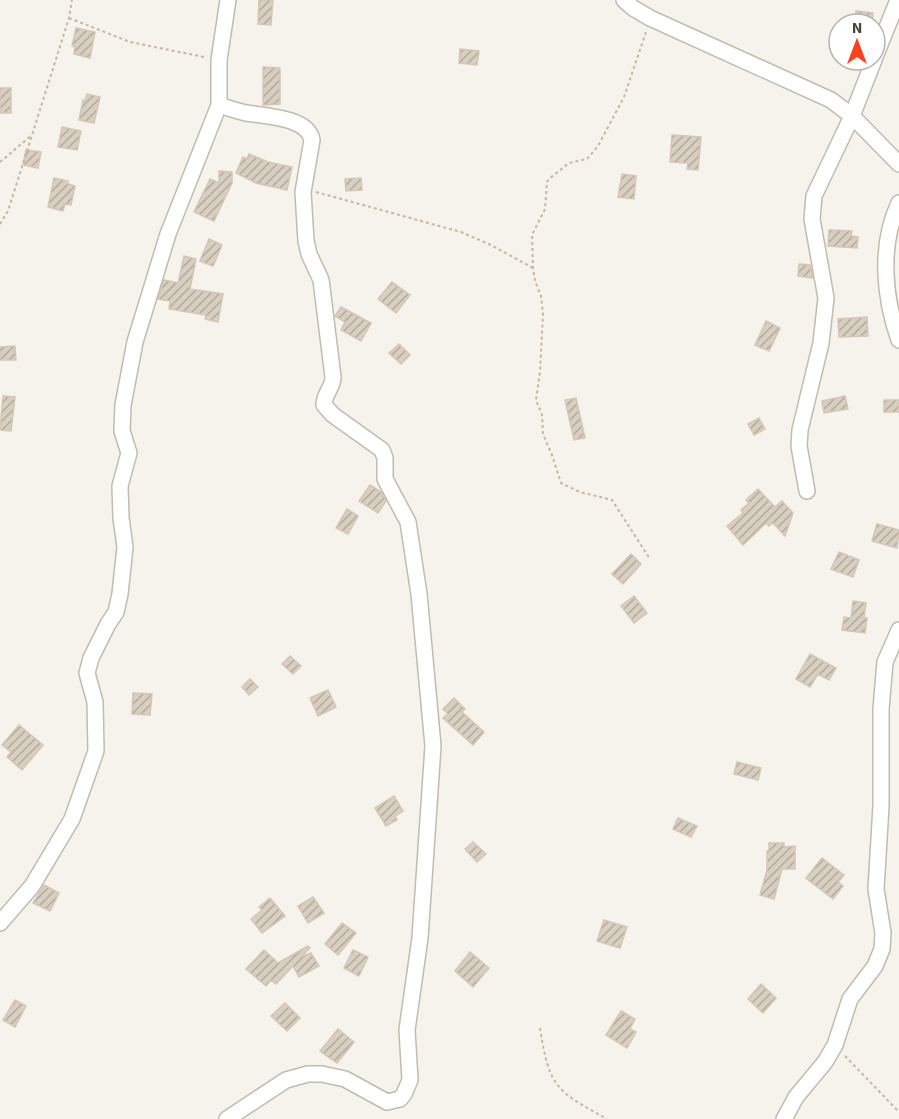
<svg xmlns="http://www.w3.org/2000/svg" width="899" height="1119" viewBox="0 0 899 1119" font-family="'Source Sans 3',sans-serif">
	<defs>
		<pattern id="building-hatch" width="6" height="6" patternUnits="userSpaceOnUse" patternTransform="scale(1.5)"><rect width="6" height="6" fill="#d8cfc1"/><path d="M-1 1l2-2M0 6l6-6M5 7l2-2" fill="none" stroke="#b1aa9e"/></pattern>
	</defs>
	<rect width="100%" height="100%" fill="#f6f3ec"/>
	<path fill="url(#building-hatch)" stroke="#d3c7b4" stroke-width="1.5" d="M259 0H273L271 25 258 24Z
		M856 11 873 13 872 24H855Z
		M76 28 95 32 90 58 74 54 75 47 72 46Z
		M460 49 479 51 477 65 459 63Z
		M263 67 280 68V104L263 105Z
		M0 88H11V113H0Z
		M87 94 100 97 94 123 79 120 83 100 85 101Z
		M62 127 81 131 77 150 58 147Z
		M672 135 701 137 698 170 687 169 688 163 670 162Z
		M26 150 41 152 38 168 23 165Z
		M249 154 268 162 292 167 287 190 256 183 236 173 243 157 247 159Z
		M219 171 232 172V183L214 221 194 212 210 179 219 183Z
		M622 174 636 176 634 199 618 197Z
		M54 178 68 181V184L75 186 71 205 65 204 63 211 48 207Z
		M361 178 362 190 346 191 345 179Z
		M829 230 852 231 851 236 858 237 857 248 828 246Z
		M209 239 222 245 213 266 200 261Z
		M184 256 196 259 190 289 223 294 218 322 205 319 206 315 169 309 170 301 158 299 164 280 178 283Z
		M799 264 810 265 813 278 798 276Z
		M392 282 410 295 396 313 378 299Z
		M341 307 371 323 361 341 341 330 345 322 335 316Z
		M867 317 868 336 839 337 838 319Z
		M766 321 780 328 769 351 755 345Z
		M399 344 410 355 401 364 389 353Z
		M15 346 16 360H0V347Z
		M3 396 15 397 11 431 0 430Z
		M845 396 848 409 824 413 822 401Z
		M576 398 585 438 574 440 565 400Z
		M884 400H899V412H884Z
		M759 418 765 429 754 435 748 424Z
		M370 485 381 492 386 501 378 513 359 501Z
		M758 489 775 507 782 501 793 513 785 536 773 523 769 526 766 523 743 545 727 526 743 513 741 510 749 503 746 500Z
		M347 509 358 516 348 534 336 528Z
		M877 524 899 530 897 548 872 541Z
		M839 552 859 560 853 577 831 569Z
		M631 554 641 564 623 584 612 574Z
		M634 596 647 613 634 623 621 606Z
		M853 601 866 603 864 618H867L865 633 842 630 844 617 851 618Z
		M810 654 836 668 829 680 818 674 810 687 796 679Z
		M290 656 301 666 293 674 282 664Z
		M250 679 258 687 249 695 242 687Z
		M328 690 336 707 318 716 310 698Z
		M133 693 152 694 150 715 132 714Z
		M454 698 465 709 462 712 484 732 473 745 443 718 448 714 443 709Z
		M19 725 43 745 22 770 7 757 11 752 2 745Z
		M737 762 761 768 758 780 734 774Z
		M394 796 403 811 395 816 397 820 386 826 375 808Z
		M678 818 697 826 691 837 673 829Z
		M473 842 486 854 477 862 465 849Z
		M769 843H784V847L795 846V869H782L774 899 760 895 767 870V851H769Z
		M822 858 844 875 838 882 843 886 833 899 806 878Z
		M44 885 59 893 50 911 33 903Z
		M313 897 324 913 308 923 298 906Z
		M270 898 285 916 262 933 251 919 262 910 259 907Z
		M604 920 627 927 620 948 597 941Z
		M342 923 356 933 338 955 325 944Z
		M308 946 310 948 301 957 311 953 319 966 299 977 293 966 276 984 271 980 266 986 246 969 264 950 278 963Z
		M353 950 368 957 359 976 344 968Z
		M470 952 489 968 473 987 455 971Z
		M761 984 776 998 763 1013 748 999Z
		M15 1000 26 1006 15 1027 3 1020Z
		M285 1003 300 1018 287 1031 271 1016Z
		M621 1011 635 1019 630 1029 636 1032 627 1048 606 1035Z
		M338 1029 354 1042 337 1063 320 1051Z"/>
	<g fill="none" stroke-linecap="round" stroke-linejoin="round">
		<defs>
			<path id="minor" d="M624 0 633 8 650 18 831 100 852 116 899 164
				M875 57 898 0
				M219 105C228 108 237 111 246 113 264 116 308 117 312 140L303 192 306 241 309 254 321 280 333 377C333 388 324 393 324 405L333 415 382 450 385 458V479L408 522 419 594 433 746 420 938 407 1030 410 1080 404 1094 400 1099 387 1102 345 1079 322 1074H308L286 1080 227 1119
				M899 203C879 246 884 297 899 340
				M807 491 799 446 800 430 821 343 826 298 812 219 814 196 852 116 874 60
				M0 923 32 886 72 819 96 751 95 702 87 673 91 658 108 624 116 612 120 594 125 547 121 518 120 486 129 453 122 431 123 405 135 342 168 234 219 105V60L228 0
				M784 1119 796 1097 825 1062 835 1045 850 999 875 966 882 949 883 933 876 889 881 806V709L885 662 899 630"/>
		</defs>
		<use href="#minor" stroke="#c2bbae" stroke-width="18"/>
		<path stroke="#c4b79f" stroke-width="2" stroke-dasharray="3 3" stroke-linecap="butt" d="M69 18 130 42 204 57
			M646 32 624 97 598 146 587 159 569 163 549 179 547 182 545 209 532 235 533 268 535 281 541 296 543 314 540 372 536 400 542 415 543 434 552 455 561 483 580 492 612 500 650 559
			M0 162 32 135
			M316 192 461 232 491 245 533 268
			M0 224 8 211 69 18 72 0
			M540 1028C549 1087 556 1091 607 1119
			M845 1056 899 1112"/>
		<use href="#minor" stroke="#fff" stroke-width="15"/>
	</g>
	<g transform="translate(857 42)"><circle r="28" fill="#ffffff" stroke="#b7b4b0" stroke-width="1.5"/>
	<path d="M0-4.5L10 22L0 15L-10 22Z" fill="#fc3f1d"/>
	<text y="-9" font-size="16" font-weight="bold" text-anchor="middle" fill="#4b4439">N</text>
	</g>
</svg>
